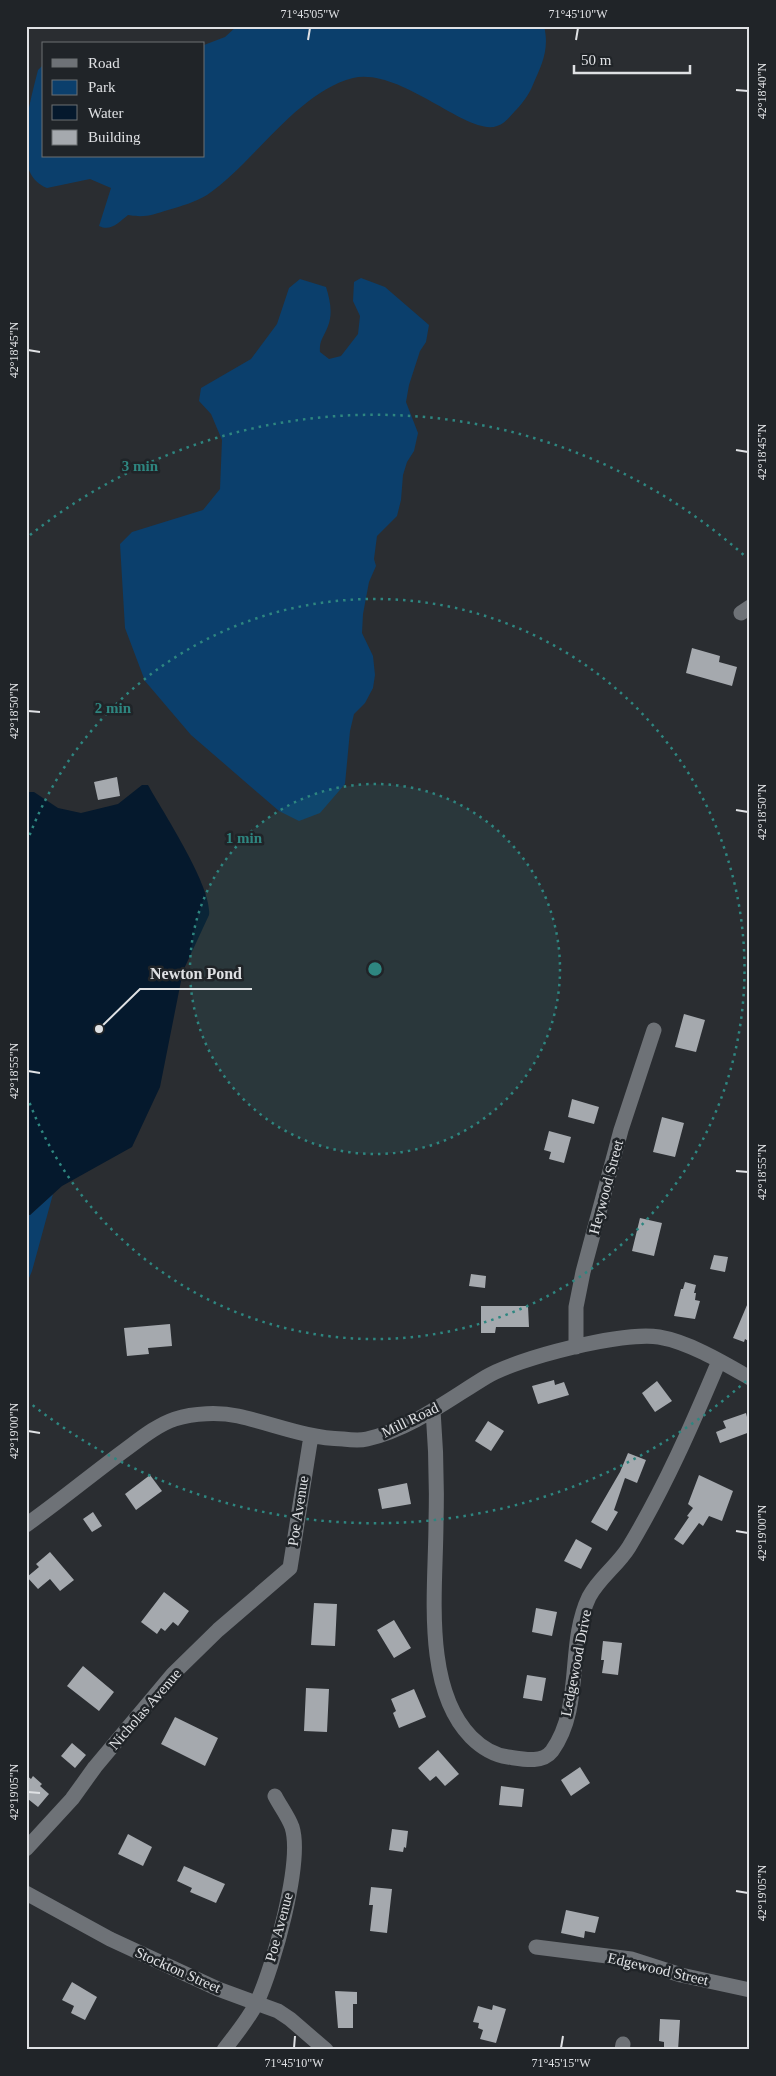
<svg xmlns="http://www.w3.org/2000/svg" width="776" height="2076" viewBox="0 0 776 2076" font-family="'Times New Roman',serif">
	<rect width="100%" height="100%" fill="#2a2d31"/>
	<path fill="#0b3f6c" d="M237 26H544C550 50 541 66 532 87 528 96 523 102 517 109 511 115 506 123 497 126 468 137 401 67 353 78 297 92 254 163 207 195 195 202 182 206 168 210 152 215 145 218 128 215 119 222 111 232 99 226L111 188 90 179 47 188C8 174 31 99 38 70L44 64V156H204V45L225 37Z
		M361 278 385 287 429 325 426 342 420 351 409 385 406 402 418 433 414 451 407 462 403 475 401 500 397 516 377 536 374 559 376 566 369 582 363 614 362 633 373 656 375 675 373 688 365 703 354 714 350 731 345 784 320 813 299 821 279 811 191 735 145 681 125 628 120 544 132 532 203 510 220 489 222 440 211 414 199 401 201 388 251 359 277 324 289 288 300 279 326 287C330 300 333 313 328 326 324 337 319 340 320 352L329 359 341 356 358 334 360 316 353 301 354 282Z
		M53 1194 32 1271 26 1285V1215H30Z"/>
	<path fill="#05192d" d="M142 785H148C163 812 213 888 209 915L183 971 160 1087 132 1147 62 1186 30 1215H26V792H34L58 808 81 813 118 804Z"/>
	<path fill="#a5a9ae" d="M692 648 720 656 719 662 737 667 732 686 686 673Z
		M117 777 120 796 98 800 94 782Z
		M684 1014 705 1020 696 1052 675 1047Z
		M572 1099 599 1107 594 1124 568 1117Z
		M662 1117 684 1123 675 1157 653 1152Z
		M549 1131 571 1137 564 1163 549 1159 551 1152 544 1150Z
		M640 1218 662 1223 654 1256 632 1251Z
		M714 1255 728 1257 725 1272 710 1269Z
		M471 1274 486 1276 485 1288 469 1286Z
		M685 1282 696 1285 694 1293H696L695 1300 700 1301 695 1319 674 1316 681 1289H683Z
		M750 1298V1342L745 1339 744 1342 733 1338Z
		M481 1306H528L529 1327H496L495 1333H481Z
		M170 1324 172 1346 148 1348 149 1354 127 1356 124 1328Z
		M554 1380 555 1385 564 1382 569 1395 538 1404 532 1386Z
		M657 1381 672 1401 655 1412 642 1393Z
		M746 1413 748 1421 750 1420V1432L720 1443 716 1432 726 1428 723 1421Z
		M488 1421 504 1431 491 1451 475 1441Z
		M628 1453 646 1460 637 1483 625 1478 614 1510 618 1512 607 1531 591 1522 620 1472Z
		M150 1475 162 1491 136 1510 125 1494Z
		M699 1475 733 1491 722 1521 709 1516 703 1526 699 1523 683 1545 674 1539 689 1517 687 1516 693 1508 688 1504Z
		M407 1483 411 1504 382 1509 378 1489Z
		M93 1512 102 1526 92 1532 83 1519Z
		M576 1539 592 1548 581 1569 564 1561Z
		M50 1552 74 1580 60 1591 50 1579 38 1589 27 1577 39 1567 36 1564Z
		M164 1592 189 1611 178 1626 173 1622 165 1631 161 1628 157 1634 141 1622Z
		M314 1603 337 1604 335 1646 311 1645Z
		M536 1608 557 1612 552 1636 532 1632Z
		M394 1620 411 1648 394 1658 377 1630Z
		M603 1641 622 1643 618 1675 602 1673 604 1660H601Z
		M83 1666 114 1692 99 1711 67 1686Z
		M527 1675 546 1678 542 1701 523 1698Z
		M306 1688 329 1689 327 1732 304 1731Z
		M414 1689 426 1717 399 1728 393 1713 396 1711 391 1699Z
		M175 1717 218 1738 205 1766 161 1744Z
		M72 1743 86 1755 75 1768 61 1756Z
		M438 1750 459 1774 445 1786 436 1776 430 1781 418 1768Z
		M580 1767 590 1783 571 1796 561 1780Z
		M26 1775 31 1779 33 1776 42 1784 40 1786 49 1794 38 1807 28 1799 26 1801Z
		M501 1786 524 1789 522 1807 499 1805Z
		M392 1829 408 1831 406 1848 404 1847 403 1852 389 1850Z
		M128 1834 152 1847 143 1866 118 1854Z
		M184 1866 225 1884 216 1903 190 1892 192 1888 177 1881Z
		M371 1887 392 1889 387 1933 370 1931 373 1905H369Z
		M566 1910 599 1917 595 1933 585 1931 584 1938 561 1933Z
		M72 1982 97 1997 85 2020 71 2013 74 2006 62 2000Z
		M335 1991 357 1992V2004H353V2028H338Z
		M493 2005 506 2009 496 2043 480 2039 483 2030 478 2028 479 2023 473 2022 478 2006 492 2010Z
		M660 2019 680 2020 678 2050H664V2042L659 2041Z"/>
	<g fill="none" stroke-linecap="round" stroke-linejoin="round">
		<path stroke="#6e7277" stroke-width="15" d="M741 613 750 607
			M576 1347V1307L583 1272 621 1130 654 1030
			M433 1410C436 1447 437 1485 436 1522 436 1587 422 1687 471 1737 481 1747 493 1755 508 1757 522 1759 542 1764 552 1751 584 1706 566 1645 589 1597 599 1578 618 1565 629 1547 665 1487 692 1425 719 1361
			M26 1525C60 1501 91 1475 125 1450 140 1439 157 1425 175 1419 194 1413 219 1412 238 1416 274 1424 306 1438 343 1439 351 1440 359 1441 367 1439 411 1429 448 1400 486 1377 517 1358 624 1331 659 1337 689 1342 724 1363 750 1378
			M26 1849 72 1799 95 1767 173 1674 218 1630 290 1568 311 1436
			M26 1893 110 1939 218 1989 278 2011 290 2019 326 2050
			M536 1947 631 1959 681 1975 750 1990
			M224 2050C235 2035 249 2019 257 2002 273 1968 303 1862 292 1827 288 1816 280 1806 275 1796
			M622 2050 623 2044"/>
	</g>
	<path fill="none" stroke="#dfe1e4" stroke-width="2" d="M308 40 310 28M576 40 578 28M736 90 748 91M28 350 40 352M736 450 748 452M28 711 40 712M736 810 748 812M28 1071 40 1073M736 1171 748 1172M28 1431 40 1433M736 1531 748 1533M28 1792 40 1793M736 1891 748 1893M294 2048 295 2036M561 2048 563 2036"/>
	<circle cx="375" cy="969" r="185" fill="#2e8680" fill-opacity=".12"/>
	<g fill="none" stroke="#2e8680" stroke-width="2.5" stroke-dasharray="2.5 5">
		<circle cx="375" cy="969" r="185"/>
		<path d="M27 842A370 370 0 1 1 27 1096"/>
		<path d="M746 1381A555 555 0 0 1 30 1403M30 535A555 555 0 0 1 746 557"/>
	</g>
	<g text-anchor="middle" stroke-width="5" stroke-linejoin="round" paint-order="stroke">
		<g font-size="15" fill="#dfe1e4" stroke="#202428">
			<text transform="translate(606 1187) rotate(-75)" y="5">Heywood Street</text>
			<text transform="translate(410 1420) rotate(-26)" y="5">Mill Road</text>
			<text transform="translate(298 1511) rotate(-81)" y="5">Poe Avenue</text>
			<text transform="translate(576 1663) rotate(-79)" y="5">Ledgewood Drive</text>
			<text transform="translate(145 1709) rotate(-49)" y="5">Nicholas Avenue</text>
			<text transform="translate(279 1927) rotate(-75)" y="5">Poe Avenue</text>
			<text transform="translate(658 1969) rotate(13)" y="5">Edgewood Street</text>
			<text transform="translate(178 1970) rotate(24)" y="5">Stockton Street</text>
		</g>
	</g>
	<circle cx="375" cy="969" r="8" fill="#2e8680" stroke="#202428" stroke-width="2.5"/>
	<g font-size="15" text-anchor="middle" font-weight="bold" fill="#2e8680" stroke="#202428" stroke-width="5" stroke-linejoin="round" paint-order="stroke">
		<text x="140" y="471">3 min</text>
		<text x="113" y="713">2 min</text>
		<text x="244" y="843">1 min</text>
	</g>
	<path fill="none" stroke="#dfe1e4" stroke-width="2" d="M99 1029L140 989H252"/>
	<circle fill="#dfe1e4" stroke="#202428" stroke-width="2" cx="99" cy="1029" r="5"/>
	<g font-size="16" text-anchor="middle" font-weight="bold" fill="#dfe1e4" stroke="#202428" stroke-width="5" stroke-linejoin="round" paint-order="stroke">
		<text x="196" y="979">Newton Pond</text>
	</g>
	<rect width="776" height="2076" fill="none" stroke="#202428" stroke-width="55"/>
	<rect x="42" y="42" width="162" height="115" fill="#202428" stroke="#6c7073"/>
	<rect x="52" y="59" width="25" height="8" fill="#6e7277" stroke="#6c7073"/>
	<text x="88" y="68" font-size="15" fill="#dfe1e4">Road</text>
	<rect x="52" y="80" width="25" height="15" fill="#0b3f6c" stroke="#6c7073"/>
	<text x="88" y="92" font-size="15" fill="#dfe1e4">Park</text>
	<rect x="52" y="105" width="25" height="15" fill="#05192d" stroke="#6c7073"/>
	<text x="88" y="118" font-size="15" fill="#dfe1e4">Water</text>
	<rect x="52" y="130" width="25" height="15" fill="#a5a9ae" stroke="#6c7073"/>
	<text x="88" y="142" font-size="15" fill="#dfe1e4">Building</text>
	<path d="M574 65v8h116v-8" fill="none" stroke="#dfe1e4" stroke-width="2.5"/>
	<text x="581" y="65" font-size="15" fill="#dfe1e4" stroke="#202428" stroke-width="4" paint-order="stroke">50 m</text>
	<rect x="28" y="28" width="720" height="2020" fill="none" stroke="#dfe1e4" stroke-width="2"/>
	<g font-size="12" text-anchor="middle" fill="#dfe1e4">
		<text x="310" y="18">71°45'05"W</text>
		<text x="578" y="18">71°45'10"W</text>
		<text transform="translate(762 91) rotate(-90)" y="4">42°18'40"N</text>
		<text transform="translate(14 350) rotate(-90)" y="4">42°18'45"N</text>
		<text transform="translate(762 452) rotate(-90)" y="4">42°18'45"N</text>
		<text transform="translate(14 711) rotate(-90)" y="4">42°18'50"N</text>
		<text transform="translate(762 812) rotate(-90)" y="4">42°18'50"N</text>
		<text transform="translate(14 1071) rotate(-90)" y="4">42°18'55"N</text>
		<text transform="translate(762 1172) rotate(-90)" y="4">42°18'55"N</text>
		<text transform="translate(14 1431) rotate(-90)" y="4">42°19'00"N</text>
		<text transform="translate(762 1533) rotate(-90)" y="4">42°19'00"N</text>
		<text transform="translate(14 1792) rotate(-90)" y="4">42°19'05"N</text>
		<text transform="translate(762 1893) rotate(-90)" y="4">42°19'05"N</text>
		<text x="294" y="2067">71°45'10"W</text>
		<text x="561" y="2067">71°45'15"W</text>
	</g>
</svg>
